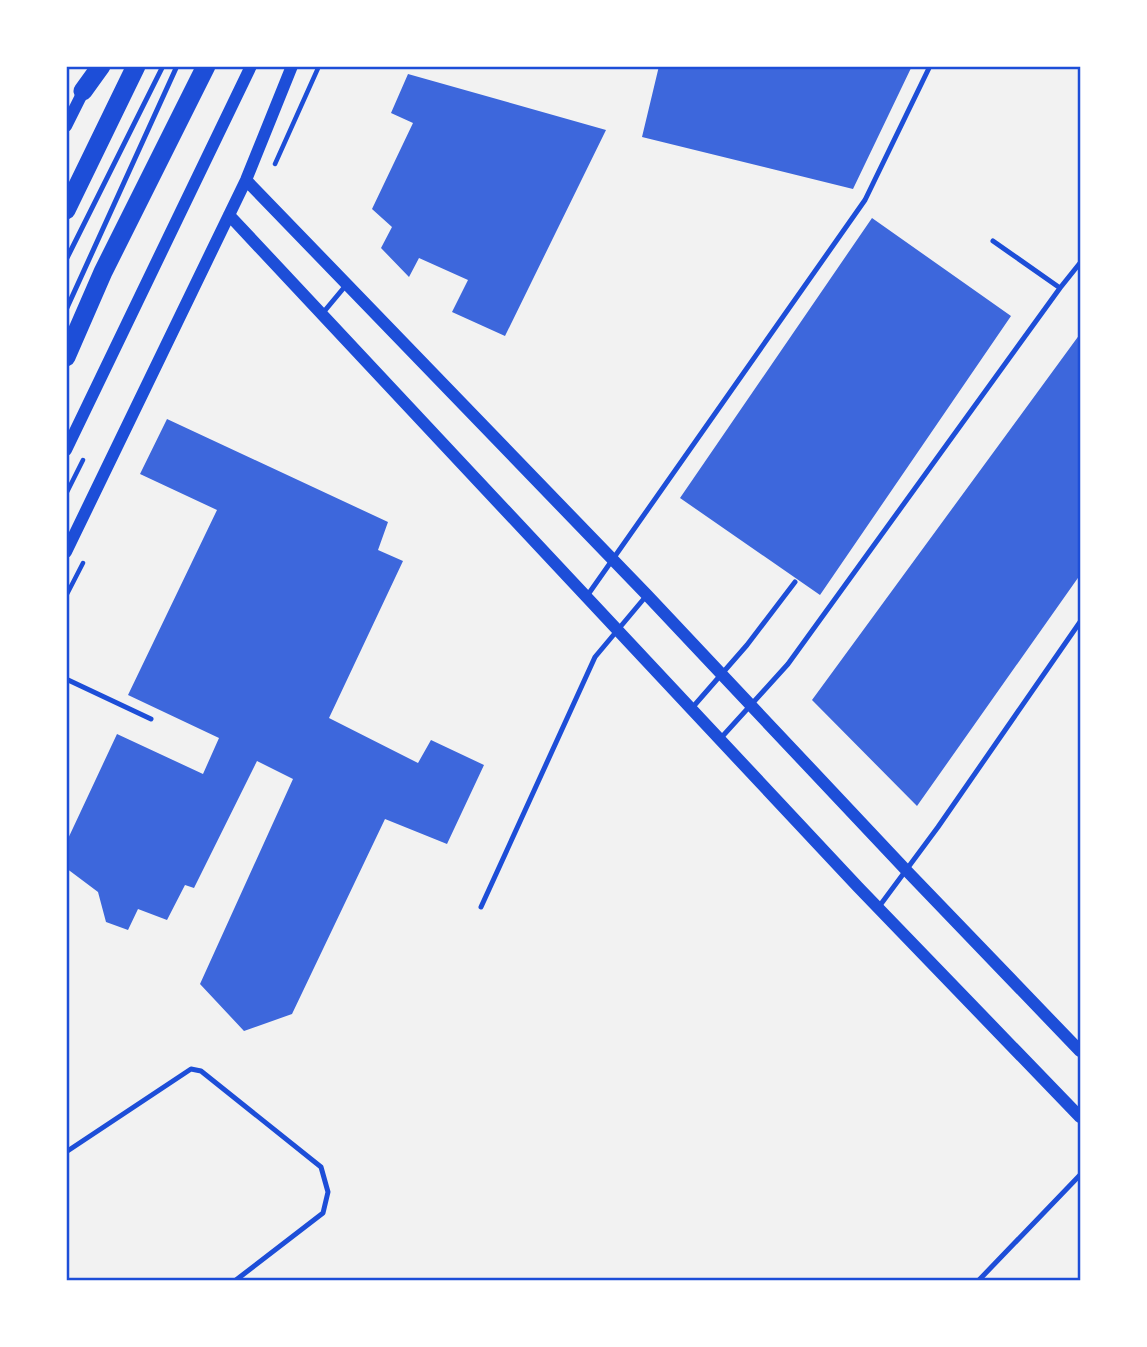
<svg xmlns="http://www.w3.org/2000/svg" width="1147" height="1347" viewBox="0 0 1147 1347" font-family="'Titillium Web',sans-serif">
	<rect width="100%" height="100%" fill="#f2f2f2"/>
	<path fill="#3d67dc" d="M659 66H912L853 189 642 137Z
		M408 74 606 130 505 336 452 312 468 280 419 258 409 277 381 248 392 227 372 209 413 123 391 113Z
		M872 218 1011 316 820 595 680 498Z
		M1080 334V575L917 806 812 700Z
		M167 419 388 522 378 550 403 561 329 718 418 763 431 740 484 765 447 844 385 819 292 1014 244 1031 200 984 293 779 257 761 194 888 185 885 167 920 138 909 128 930 106 922 98 892 66 868V843L117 734 203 774 219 738 128 695 217 510 140 474Z"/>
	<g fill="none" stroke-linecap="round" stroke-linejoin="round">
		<path stroke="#1d4ed8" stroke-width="4.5" d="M275 164 319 66
			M66 494 83 460
			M66 596 83 563"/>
		<path stroke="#1d4ed8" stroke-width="5" d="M66 260 163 66
			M1060 288 1080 263
			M66 310 177 66
			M322 314 347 284
			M587 596 865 200 930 66
			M66 679 151 719
			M692 708 747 645 795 582
			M720 739 788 664 1060 288 993 241
			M481 907 595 657 647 595
			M878 908 938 827 1080 622
			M66 1152 191 1069 201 1071 321 1167 328 1192 323 1213 236 1280
			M979 1280 1080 1175"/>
		<path stroke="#1d4ed8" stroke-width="12" d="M66 126 86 86
			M246 180 647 595 905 869 1080 1051
			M229 215 858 887 1080 1117
			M66 450 251 66
			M66 552 246 180 292 66"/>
		<path stroke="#1d4ed8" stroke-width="19" d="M83 91 101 66
			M66 210 136 66
			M66 357 103 272 206 66"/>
	</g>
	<rect width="1147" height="1347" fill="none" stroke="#ffffff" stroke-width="136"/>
	<rect x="68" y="68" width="1011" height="1211" fill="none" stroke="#1d4ed8" stroke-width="2.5"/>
</svg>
